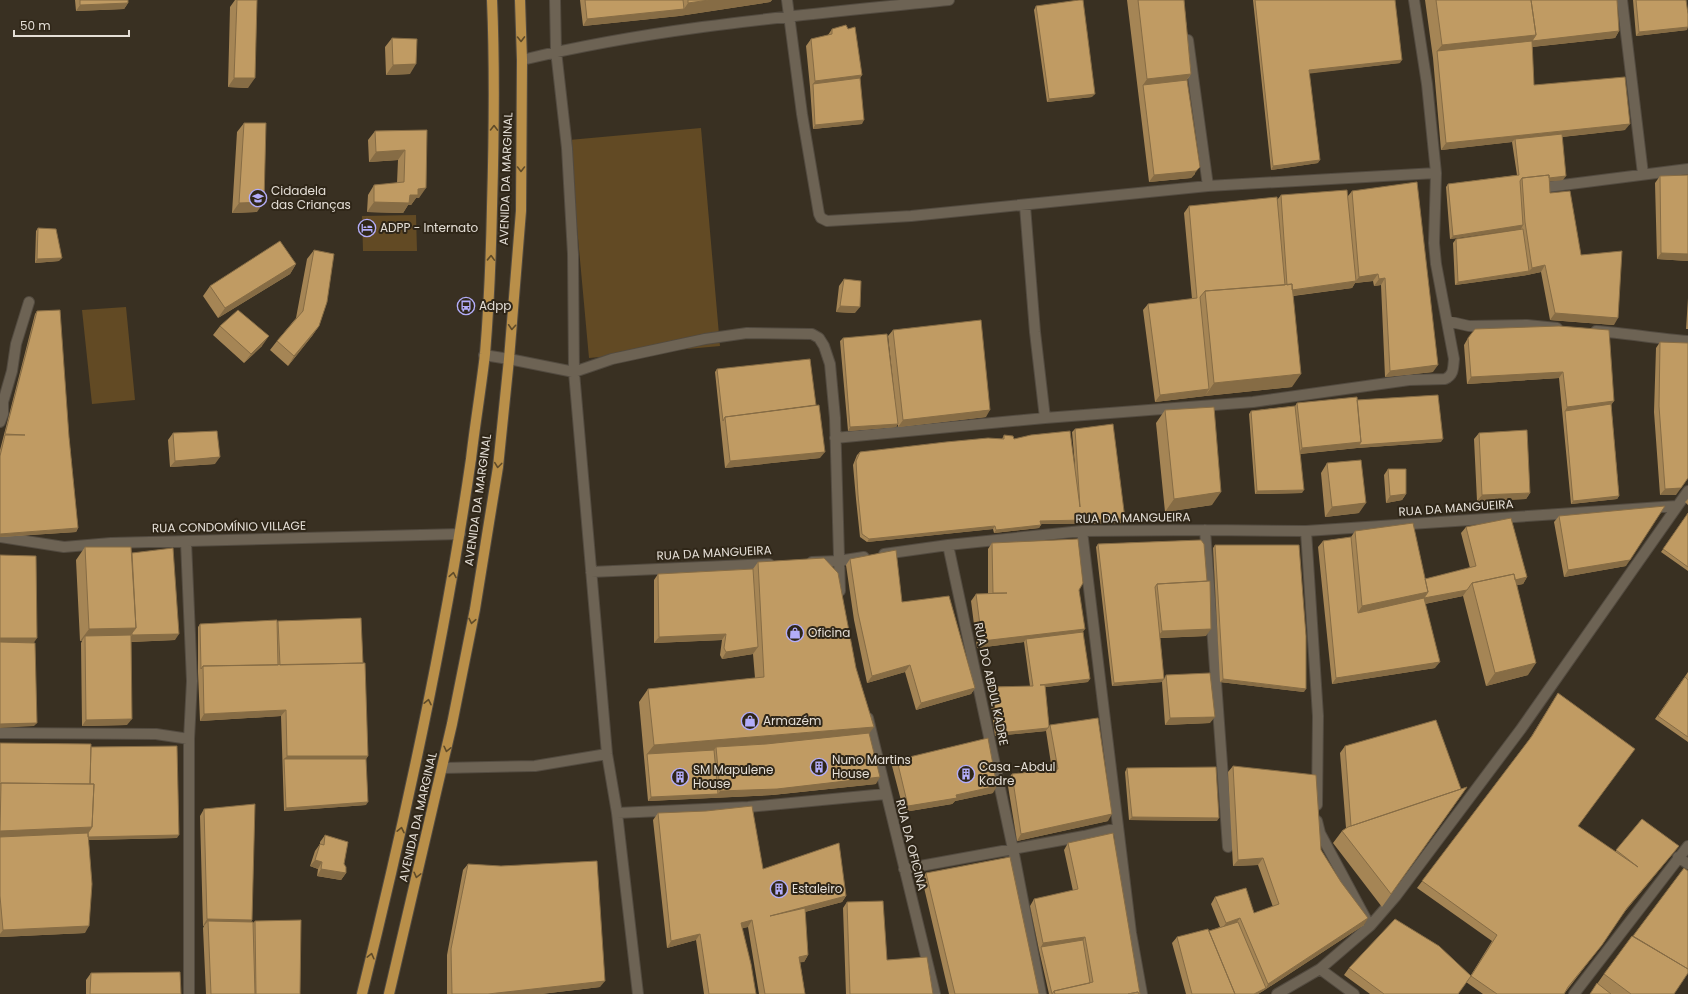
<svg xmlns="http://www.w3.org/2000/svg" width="1688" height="994" viewBox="0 0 1688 994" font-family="Poppins,sans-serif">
	<rect width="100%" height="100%" fill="#393022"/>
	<path fill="#624a24" d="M701 128 720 346 589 358 569 140Z
		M416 215 417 251H363L362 216Z
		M126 307 135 400 92 404 82 310Z"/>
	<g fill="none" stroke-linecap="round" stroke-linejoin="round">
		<defs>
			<path id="minor" d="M555 0 556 51 567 148 573 254 574 372 607 754 617 813 638 994
				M787 0 802 114 819 214 821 218 827 221 911 216 1208 186 1436 173
				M1622 0 1643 174
				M1188 40 1208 186
				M522 60C662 26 806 15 949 0
				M1547 187 1688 169
				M1025 206 1035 332 1045 418
				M1447 321 1469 326 1527 325 1557 328
				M1596 331C1627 333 1657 339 1688 341
				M484 355 509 359 574 372 612 359 705 339 747 333 812 334 819 338 824 346 830 364 835 418 840 591
				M0 422 3 414V402L12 371 16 344 29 302
				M835 438 1045 418 1253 402 1409 380 1445 379C1454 375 1453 368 1454 359L1436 264 1434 243 1436 173 1427 84 1414 0
				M1205 530 1228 847
				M1082 531 1131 933 1142 994
				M1306 531 1318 716 1317 805
				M0 537 64 547 111 543 460 534
				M948 545 1013 849 1041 994
				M884 554 948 545 1082 531 1205 530 1306 531 1677 506
				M812 562 838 561 864 557
				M591 572 769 564
				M868 718 935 994
				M0 733 156 734 189 739 192 681 186 542
				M189 739V994
				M443 768 535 766 607 754
				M617 813 748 807 885 794
				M1317 821 1320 833 1366 919
				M1678 857 1688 864
				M904 869 1084 836 1117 828
				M1320 969 1354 994
				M1277 994 1320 969 1370 926 1396 896 1521 729 1688 491
				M1574 994 1688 846"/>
			<path id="major" d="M362 994C406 817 445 639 471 459 475 424 481 389 485 354 489 305 491 256 492 207 494 138 495 69 492 0
				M389 994 452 724 475 609 498 467 509 359 521 211 522 60 520 0"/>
		</defs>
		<use href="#minor" stroke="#534b40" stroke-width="12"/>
		<use href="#major" stroke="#534b40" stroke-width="12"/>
		<use href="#minor" stroke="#6d6354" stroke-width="10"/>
		<use href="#major" stroke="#b98f49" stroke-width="10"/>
	</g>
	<path fill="#a58555" d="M75 0H128V3L124 9 76 11Z
		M235 0H257L248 88 228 87 230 7Z
		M580 0H772L770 2 679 16 583 26Z
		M1127 0H1184L1191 74 1187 80 1195 174 1191 178 1149 182Z
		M1253 0H1395L1400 63 1309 73 1318 163 1271 170Z
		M1425 0H1617L1619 31 1615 38 1532 47 1534 85 1625 130 1562 137 1563 180 1549 181 1550 193 1581 255 1614 325 1550 320 1541 272 1527 275 1455 285 1453 243 1456 239 1521 230V229L1450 239 1446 187 1448 184 1517 175 1512 142 1441 150 1433 58Z
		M1633 0H1686L1687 30 1636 36Z
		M1036 6 1092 97 1047 102 1034 10Z
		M832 29 862 75 860 78 862 124 813 129 810 87 806 46 811 39 828 35Z
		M392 38 410 74 386 75 385 47Z
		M244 123 257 212 232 213 237 132Z
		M427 130 419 198H416L411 205H408L403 213 367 212 368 195 374 185 397 183 398 160 369 162 368 140 375 131Z
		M1660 176 1688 261 1657 259 1655 183Z
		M1352 191 1433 372 1385 377 1381 285 1374 286 1373 281 1355 283 1352 288 1293 296 1292 387 1205 396 1155 402 1143 310 1148 304 1192 299 1184 213 1189 206 1277 200 1281 195 1348 196Z
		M38 228 59 261 35 263 36 231Z
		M314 250 319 326 312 336 288 366 270 350 277 341 296 318 307 259Z
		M296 264 290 274 218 318 203 296 210 286Z
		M844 279 855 313 836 312 839 286Z
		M1688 298V329H1686Z
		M37 311 69 437 78 528 76 532 0 537V450L35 314Z
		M220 326 262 346 244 363 213 335Z
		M1559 326 1614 401 1611 404 1619 496 1617 499 1571 504 1559 378 1467 384 1464 345 1468 338Z
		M893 330 986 417 898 427V424L896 427 848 431 840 341 843 338 895 400 888 336Z
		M1660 342 1676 495H1660L1654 412 1656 348Z
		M717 369 820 458 725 468 715 372Z
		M1357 400 1441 442 1357 448 1300 454 1302 493 1255 494 1249 414 1251 411 1295 406 1297 403Z
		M1165 410 1212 505 1165 512 1156 423Z
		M1075 429 1125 519 1123 523 1041 524 1039 528 994 533 993 529 867 542 860 537 856 499 853 465 857 455 860 452 1002 439 1004 435 1075 466 1072 432Z
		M173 433 215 464 170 467 168 440Z
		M1479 433 1530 493 1526 499 1477 501 1474 439Z
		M1327 463 1359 513 1325 517 1321 473Z
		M1388 469 1406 494 1402 500 1386 503 1384 475Z
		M1688 499V505L1685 502Z
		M1688 513V571L1661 552Z
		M1559 516 1626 566 1564 577 1554 522Z
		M1466 527 1527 577 1523 584 1517 585 1528 675 1486 686 1463 596 1425 604 1435 668 1332 684 1318 547 1323 541 1351 537 1355 531 1425 579 1470 568 1461 533Z
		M1201 540 1206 636 1160 638 1164 679 1166 675 1210 723 1165 725 1162 682 1112 686 1096 547 1098 544Z
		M992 543 1083 632 1088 682 1045 687 1049 726 1050 725 1108 821 1017 841 1007 780 1012 774 1052 770 1046 731 995 736 989 691 992 687 1030 686 1024 642 977 648 971 601 976 594H988V549Z
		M1215 545 1304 692 1220 682 1213 548Z
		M85 547 132 553 175 640 131 642 127 725 82 726 81 643 82 641H80L76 560Z
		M850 559 902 602 975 688 971 694 916 710 905 672 867 683 854 620 846 565Z
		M758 562 869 733 876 784 772 795 648 801 639 702 648 689 755 678 753 654 722 659 720 655 722 640 654 643V580L658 574 753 569Z
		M278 621 363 663 368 756 366 759V805L284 811 281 716 200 721 198 672V627L200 624 277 623Z
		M1688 672V742L1655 719Z
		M1558 693 1578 826 1615 852 1642 819 1674 852 1622 915 1597 951 1564 994H1483L1466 982 1458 994H1370L1344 975 1349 968 1471 975 1492 941 1417 888 1529 740Z
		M0 743 91 747 177 838 88 840 85 933 0 937Z
		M1345 746 1461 789 1467 787 1382 907 1333 843 1342 831 1346 828 1340 753Z
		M897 760 993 793 955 801 952 804 904 812 892 766Z
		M1233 766 1321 850 1364 925 1263 991 1258 994H1186L1172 943 1177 937 1209 931 1220 927 1211 904 1215 897 1254 913 1273 907 1258 865 1233 866 1228 772Z
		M1127 768 1217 821 1129 820 1125 772Z
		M204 809 252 920 251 922 253 923 255 921 300 994H206L203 928 204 926H203L200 816Z
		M658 813 763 869 846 896 842 902 805 912 808 955 804 962H800L805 994H759L748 927 742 928 756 994H704L696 940 667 948 653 820Z
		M325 835 344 864 346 873 341 880 317 876 318 869 310 866 315 851 320 844V842Z
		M1068 843 1140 994H1049L1039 950 1030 906 1034 899 1073 891 1064 850Z
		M468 864 600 987 541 994H447V955L463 870Z
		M926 873 1039 994H949L922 879Z
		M847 902 887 960 933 994H846L843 908Z
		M91 973 181 994H86V980Z
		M1604 974 1674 994H1590Z"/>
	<path fill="#866c45" d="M709 0H772L770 2 679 16 583 26 587 19 684 9 688 3Z
		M128 3 124 9 76 11 80 5Z
		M1688 27 1687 30 1636 36 1639 32Z
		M1619 31 1615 38 1438 57 1437 51 1442 45 1536 35Z
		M1402 60 1400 63 1306 74 1309 70Z
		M416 64 410 74 386 75 393 65Z
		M1191 74 1182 86 1143 85 1147 79Z
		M862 75 858 81 813 84 815 81Z
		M234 78H255L248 88 228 87Z
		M1095 94 1092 97 1047 102 1049 99Z
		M864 120 862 124 813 129 815 125Z
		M1630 124 1625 130 1515 142V139L1512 142 1441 150 1446 143Z
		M405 150 398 160 369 162 376 152Z
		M1320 160 1318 163 1271 170 1273 166Z
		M1200 167 1191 178 1149 182 1154 175Z
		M1566 176 1563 180 1523 184 1522 181Z
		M426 188 419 198H416L411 205H408L403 213 367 212 374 202 410 195 418 189Z
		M264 202 257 212 232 213 239 203Z
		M1523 225 1521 229 1450 239 1453 236Z
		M1661 253 1688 254V261L1657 259Z
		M62 258 59 261 35 263 37 259Z
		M296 264 290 274 218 318 225 308Z
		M1545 265 1541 272 1527 275 1455 285 1458 282 1529 271 1532 268Z
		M1378 274 1373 281 1355 283 1352 288 1283 297 1288 291 1356 281 1359 277Z
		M1385 278 1381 285 1374 286 1379 279Z
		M840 306 860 307 855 313 836 312Z
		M1555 313 1618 318 1614 325 1550 320Z
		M319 326 312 336 288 366 294 356Z
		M269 336 262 346 244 363 251 354Z
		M1438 365 1433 372 1385 377 1390 371Z
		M1563 372 1559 378 1467 384 1471 377Z
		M1301 374 1292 387 1205 396 1214 383Z
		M1209 389 1205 396 1155 402 1160 395Z
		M1614 401 1609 408 1565 411 1567 407Z
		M990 410 986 417 898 427 903 420Z
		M898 424 896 427 848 431 850 427Z
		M1443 439 1441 442 1357 448 1298 454 1302 448 1361 442Z
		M825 452 820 458 725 468 730 461Z
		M220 457 215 464 170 467 175 461Z
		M1681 488 1676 495H1660L1665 489Z
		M1304 490 1302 493 1255 494 1257 491Z
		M1221 492 1212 505 1165 512 1174 499Z
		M1530 493 1526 499 1477 501 1482 495Z
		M1406 494 1402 500 1386 503 1390 496Z
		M1619 496 1617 499 1571 504 1573 501Z
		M1366 503 1359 513 1325 517 1332 507Z
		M1125 519 1123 523 1038 524 1040 521Z
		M1041 525 1039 528 994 533 996 530Z
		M995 526 993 529 867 542 869 539Z
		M78 528 76 532 0 537V534Z
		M1630 560 1626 566 1564 577 1568 570Z
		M1527 577 1523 584 1475 594 1474 588Z
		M1467 590 1463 596 1419 605 1424 598Z
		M1428 592 1419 605 1354 619 1362 606Z
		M136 628 127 641 85 636 82 641H80L89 629Z
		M1085 629 1081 635 1026 639 1024 642 977 648 982 641Z
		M1211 629 1206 636 1157 638 1162 631Z
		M179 634 175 640 128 642 132 635Z
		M726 634 722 640 654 643 659 637Z
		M0 638H37L33 644 0 645Z
		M758 647 753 654 722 659 726 652Z
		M1440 662 1435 668 1332 684 1336 678Z
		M1536 663 1528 675 1486 686 1495 673Z
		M910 665 905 672 867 683 872 676Z
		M1090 679 1088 682 1038 688 1040 685Z
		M1164 679 1162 682 1112 686 1114 683Z
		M1223 679 1306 689 1304 692 1220 682Z
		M975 688 971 694 916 710 921 703Z
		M286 710 281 716 200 721 204 714Z
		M1215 717 1210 723 1165 725 1170 718Z
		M132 719 127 725 82 726 86 720Z
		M37 723 34 726 0 728V724Z
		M874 727 865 739 716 747 713 752 647 754 654 745Z
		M1048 728 1046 731 995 736 998 733Z
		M287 756H368L364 762 284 759Z
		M880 777 876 784 772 795 648 801 651 797 718 794 720 791Z
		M997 786 993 793 955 801 952 804 904 812 908 806 956 795Z
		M368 802 366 805 284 811 286 808Z
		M1112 814 1108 821 1017 841 1021 834Z
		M1132 817 1219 818 1217 821 1129 820Z
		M92 827 179 835 177 838 83 840 0 843V831Z
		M1679 846 1674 852 1622 915 1627 908Z
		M1263 858 1258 865 1233 866 1238 860Z
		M315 860 322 862 318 869 310 866Z
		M321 869 346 873 341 880 317 876Z
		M846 896 842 902 766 922 770 916Z
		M1240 918 1235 925 1221 930 1226 923Z
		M1368 918 1364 925 1263 991 1258 994H1254L1266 988 1268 984Z
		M207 919 252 920 248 926 208 921 204 926H203Z
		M752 920 748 927 736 930 741 923Z
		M89 926 85 933 0 937V934L3 930Z
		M700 934 696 940 667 948 671 941Z
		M1085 937 1081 944 1041 947 1043 943Z
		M808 955 804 962 794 963 799 957Z
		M605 981 600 987 541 994H488Z"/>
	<path fill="#c09b63" stroke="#866c45" d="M80 0H128V3L80 5Z
		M237 0H257L255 78H234Z
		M585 0H683L684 9 587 19Z
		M688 0H709L688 3Z
		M1079 0H1083L1095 94 1049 99 1036 6Z
		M1138 0H1184L1191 74 1147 79Z
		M1255 0H1395L1402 60 1309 70 1320 160 1273 166Z
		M1436 0H1531L1536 35 1442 45Z
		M1531 0H1617L1619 31 1532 41 1536 35Z
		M1636 0H1686L1688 14V27L1639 32Z
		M846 25 848 29 855 27 862 75 815 81 811 39 832 34V29Z
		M392 38 417 39 416 64 393 65Z
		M1532 41 1534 85 1625 77 1630 124 1446 143 1437 51Z
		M860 78 864 120 815 125 813 84Z
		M1187 80 1200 167 1196 171 1154 175 1143 85Z
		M244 123H266L264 202 239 203Z
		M427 130 426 188 418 189V195H410L409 203 374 202V185L404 182 405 150 376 152 375 131Z
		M1562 134 1566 176 1549 178V175L1522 178 1520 181 1523 225 1453 236 1448 184 1519 175 1515 139Z
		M1549 175 1550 193 1570 191 1581 255 1622 251 1618 318 1555 313 1545 265 1532 268 1525 222 1522 178Z
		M1688 175V254L1661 253 1660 176Z
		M1417 182 1438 365 1390 371 1385 278 1379 279 1378 274 1359 277 1352 191Z
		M1347 190 1356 281 1292 290V284L1287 285 1281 195Z
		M1277 197 1285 285 1205 291 1200 297 1209 389 1160 395 1148 304 1197 298 1189 206Z
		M38 228 56 229 62 258 37 259Z
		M1523 229 1529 271 1458 282 1456 239Z
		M280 241 296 264 225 308 210 286Z
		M314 250 334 254 327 302 319 326 294 356 277 341 303 311Z
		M844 279 861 281 860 307 840 306Z
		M1292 284 1301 374 1214 383 1205 291Z
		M60 310 69 437 78 528 0 534V456L5 435H25L5 434 37 311Z
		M238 310 269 336 251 354 220 326Z
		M981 320 990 410 903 420 893 330Z
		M1559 326 1609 330 1614 401 1567 407 1563 372 1471 377 1468 338 1475 329Z
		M887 334 898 424 850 427 843 338Z
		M1660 342 1688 343V478L1681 488 1665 489 1659 406Z
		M810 359 816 405 725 417 723 421 717 369Z
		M1438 395 1443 439 1359 445 1361 442 1357 400Z
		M1357 397 1361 442 1302 448 1297 403Z
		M1611 404 1619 496 1573 501 1565 411Z
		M819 405 825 452 730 461 725 417Z
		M1295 406 1304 490 1257 491 1251 411Z
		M1214 407 1221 492 1174 499 1165 410Z
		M1113 424 1125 519 1040 521 1041 525 996 530 995 526 869 539 862 534 858 495 856 461 860 452 946 442 988 438 1004 439V435L1013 436 1014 439 1031 435 1070 431 1080 507 1075 429Z
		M1527 430 1530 493 1482 495 1479 433Z
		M217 431 220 457 175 461 173 433Z
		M1361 460 1366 503 1332 507 1327 463Z
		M1388 469H1406V494L1390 496Z
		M1665 506 1630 560 1568 570 1559 516Z
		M1688 513V567L1663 549Z
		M1511 518 1527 577 1515 580 1514 574 1472 583 1467 590 1424 598 1428 592 1425 579 1476 566 1466 527Z
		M1413 523 1428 592 1362 606 1355 531Z
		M1351 537 1358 613 1424 598 1440 662 1336 678 1323 541Z
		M1078 539 1083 583 1079 590 1085 629 982 641 976 594 1007 593H993L992 543Z
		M1201 540 1204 544 1207 581 1157 584 1155 587 1164 679 1114 683 1098 544Z
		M1215 545H1299L1306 636V689L1223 679Z
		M85 547H131L136 628 89 629Z
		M173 548 179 634 132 635V633L136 628 132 553Z
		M896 550 902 602 949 596 975 688 921 703 910 665 872 676 858 613 850 559Z
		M0 555 36 556 37 638H0Z
		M824 558 838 573 856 668 874 727 654 745 648 689 764 677 758 562Z
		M753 569 758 647 726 652 724 648 726 634 659 637 658 574Z
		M1514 574 1536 663 1495 673 1472 583Z
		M1210 581 1211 629 1162 631 1157 584Z
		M361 618 363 663 280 665 278 621Z
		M277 620 278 665 203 666 201 669 200 624Z
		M1083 632 1090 679 1040 685H1045L1049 726 1048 728 998 733 992 687 1033 686 1026 639Z
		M131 635 132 719 86 720 85 636Z
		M0 642 35 643 37 723 0 724Z
		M365 663 368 756H287L286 710 204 714 203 666Z
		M1210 673 1215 717 1170 718 1166 675Z
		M1685 677 1688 680V737L1658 716Z
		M1558 693 1635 749 1578 826 1638 867 1616 850 1642 819 1679 846 1627 908 1602 945 1568 987 1564 994H1497L1471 976 1497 935 1422 881 1532 736Z
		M1098 718 1112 814 1021 834 1012 774 1058 769 1050 725Z
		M1436 720 1461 789 1351 826 1345 746Z
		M869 733 880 777 777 789 720 791 716 747 766 744Z
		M988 738 997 786 956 795 957 798 908 806 897 760Z
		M0 743 91 744 90 784 1 783 0 784Z
		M177 746 179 835 88 837V833L92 827 94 784H90L91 747Z
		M714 750 718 794 651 797 647 754Z
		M284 759H366L368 802 286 808Z
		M1233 766 1316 775 1321 850 1341 882 1368 918 1268 984 1240 918 1226 923 1215 897 1246 888 1254 913 1279 904 1263 858 1238 860Z
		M1216 767 1219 818 1132 817 1127 768Z
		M1 783 94 784 92 827 0 831Z
		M1467 787 1391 894 1342 831 1348 827Z
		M255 804 252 920 207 919 204 809Z
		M752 806 763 869 839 843 846 896 770 916 805 908 808 955 799 957 805 994H765L752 920 741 923 751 964 756 994H709L700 934 671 941 658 813 706 811Z
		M88 833 92 884 89 926 3 930 0 896V837Z
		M1113 833 1140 994H1139L1138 992 1128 994H1055L1054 991 1093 982 1085 937 1043 943 1034 899 1078 889 1068 843Z
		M325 835 348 842 344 864 346 867V873L321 869 322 862 315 860 320 844 324 845Z
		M1010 857 1039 994H955L926 873Z
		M597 861 605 981 488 994H452L451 949 468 864 501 866Z
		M1684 868 1688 871V969L1633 936Z
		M883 901 887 960 927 957 933 994H850L847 902Z
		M1395 919 1439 946 1471 976 1458 994H1384L1349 968Z
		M301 920 300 994H256L255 921Z
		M208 921 253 922 255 994H211Z
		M1238 922 1266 988 1254 994H1235L1209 931Z
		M1208 929 1235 994H1192L1177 937Z
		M1632 936 1688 969V973L1674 994H1631L1604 974Z
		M1083 940 1090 983 1054 991 1052 994 1041 947Z
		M180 972 181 994H90L91 973Z
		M1597 983 1611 994H1590Z
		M1138 992 1139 994H1128Z"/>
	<defs><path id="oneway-chevron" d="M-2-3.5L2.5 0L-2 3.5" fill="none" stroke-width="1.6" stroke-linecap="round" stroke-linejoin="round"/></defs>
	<g stroke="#5f4b29">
		<use href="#oneway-chevron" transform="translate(521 39) rotate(89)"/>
		<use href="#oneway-chevron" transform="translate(494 128) rotate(-89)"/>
		<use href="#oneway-chevron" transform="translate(521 169) rotate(90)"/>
		<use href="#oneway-chevron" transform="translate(491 258) rotate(-88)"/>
		<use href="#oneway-chevron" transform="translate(512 327) rotate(94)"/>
		<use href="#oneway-chevron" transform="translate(498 465) rotate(97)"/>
		<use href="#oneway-chevron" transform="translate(453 575) rotate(-80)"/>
		<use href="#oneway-chevron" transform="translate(472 621) rotate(101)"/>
		<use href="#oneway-chevron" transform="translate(428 702) rotate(-78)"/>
		<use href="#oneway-chevron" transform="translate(447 749) rotate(103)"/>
		<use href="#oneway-chevron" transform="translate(401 830) rotate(-78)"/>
		<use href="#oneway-chevron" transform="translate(417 875) rotate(104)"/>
		<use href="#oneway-chevron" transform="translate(371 956) rotate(-76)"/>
	</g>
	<defs>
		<symbol id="school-ring" viewBox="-11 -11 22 22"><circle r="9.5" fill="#2f2618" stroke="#b3adf9" stroke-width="1.5"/><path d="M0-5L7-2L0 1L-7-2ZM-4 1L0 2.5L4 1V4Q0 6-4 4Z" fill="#b3adf9"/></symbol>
		<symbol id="hotel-ring" viewBox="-11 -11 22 22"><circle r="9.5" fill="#2f2618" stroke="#b3adf9" stroke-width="1.5"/><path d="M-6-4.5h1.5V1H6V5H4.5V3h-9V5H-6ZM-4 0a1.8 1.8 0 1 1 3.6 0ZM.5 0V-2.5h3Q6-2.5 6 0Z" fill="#b3adf9"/></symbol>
		<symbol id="bus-ring" viewBox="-11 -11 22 22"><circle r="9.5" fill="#2f2618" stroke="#b3adf9" stroke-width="1.5"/><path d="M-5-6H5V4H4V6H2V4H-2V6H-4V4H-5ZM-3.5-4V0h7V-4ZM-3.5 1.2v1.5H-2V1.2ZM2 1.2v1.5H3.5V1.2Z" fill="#b3adf9"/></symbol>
		<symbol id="shop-ring" viewBox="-11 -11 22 22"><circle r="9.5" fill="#2f2618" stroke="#b3adf9" stroke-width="1.5"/><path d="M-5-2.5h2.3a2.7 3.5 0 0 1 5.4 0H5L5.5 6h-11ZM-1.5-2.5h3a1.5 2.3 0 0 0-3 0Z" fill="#b3adf9"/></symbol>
		<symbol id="building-ring" viewBox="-11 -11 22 22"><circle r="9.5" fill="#2f2618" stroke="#b3adf9" stroke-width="1.5"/><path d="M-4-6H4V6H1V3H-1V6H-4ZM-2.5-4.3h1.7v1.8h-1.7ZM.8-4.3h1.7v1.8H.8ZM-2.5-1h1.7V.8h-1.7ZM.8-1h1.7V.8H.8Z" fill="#b3adf9"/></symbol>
	</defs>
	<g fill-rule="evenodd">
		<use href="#school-ring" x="248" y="188" width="20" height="20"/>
		<use href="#hotel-ring" x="357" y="218" width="20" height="20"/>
		<use href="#bus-ring" x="456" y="296" width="20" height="20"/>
		<use href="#shop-ring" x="785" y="623" width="20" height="20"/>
		<use href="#shop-ring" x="740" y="711" width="20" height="20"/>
		<use href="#building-ring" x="809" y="757" width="20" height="20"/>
		<use href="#building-ring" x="956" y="764" width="20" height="20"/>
		<use href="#building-ring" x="670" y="767" width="20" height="20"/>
		<use href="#building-ring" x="769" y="879" width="20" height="20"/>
	</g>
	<g text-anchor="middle" stroke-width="4" stroke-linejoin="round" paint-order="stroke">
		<g font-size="12" fill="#e4ded6" stroke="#2f2618">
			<text transform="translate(506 179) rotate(-88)" y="4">AVENIDA DA MARGINAL</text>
			<text transform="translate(478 500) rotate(-82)" y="4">AVENIDA DA MARGINAL</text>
			<text transform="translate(1456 508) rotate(-4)" y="4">RUA DA MANGUEIRA</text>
			<text transform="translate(1133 518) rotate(-1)" y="4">RUA DA MANGUEIRA</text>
			<text transform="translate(229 527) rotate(-1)" y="4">RUA CONDOMÍNIO VILLAGE</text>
			<text transform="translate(714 553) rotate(-3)" y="4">RUA DA MANGUEIRA</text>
			<text transform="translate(991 684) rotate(78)" y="4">RUA DO ABDUL KADRE</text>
			<text transform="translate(418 817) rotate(-77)" y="4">AVENIDA DA MARGINAL</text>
			<text transform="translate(911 845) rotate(76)" y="4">RUA DA OFICINA</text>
		</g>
		<g font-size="12" fill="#e4ded6" stroke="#2f2618" text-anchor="start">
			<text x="271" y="195">Cidadela<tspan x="271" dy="14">das Crianças</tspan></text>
			<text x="380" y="232">ADPP - Internato</text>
			<text x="479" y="310">Adpp</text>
			<text x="808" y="637">Oficina</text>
			<text x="763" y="725">Armazém</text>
			<text x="832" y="764">Nuno Martins<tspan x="832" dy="14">House</tspan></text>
			<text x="979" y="771">Casa -Abdul<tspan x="979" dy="14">Kadre</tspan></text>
			<text x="693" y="774">SM Mapulene<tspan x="693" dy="14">House</tspan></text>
			<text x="792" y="893">Estaleiro</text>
		</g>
	</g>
	<path d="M14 30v6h115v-6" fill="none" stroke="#e4ded6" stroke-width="2"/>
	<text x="20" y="30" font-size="12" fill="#e4ded6" stroke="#2f2618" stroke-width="3" paint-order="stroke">50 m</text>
</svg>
